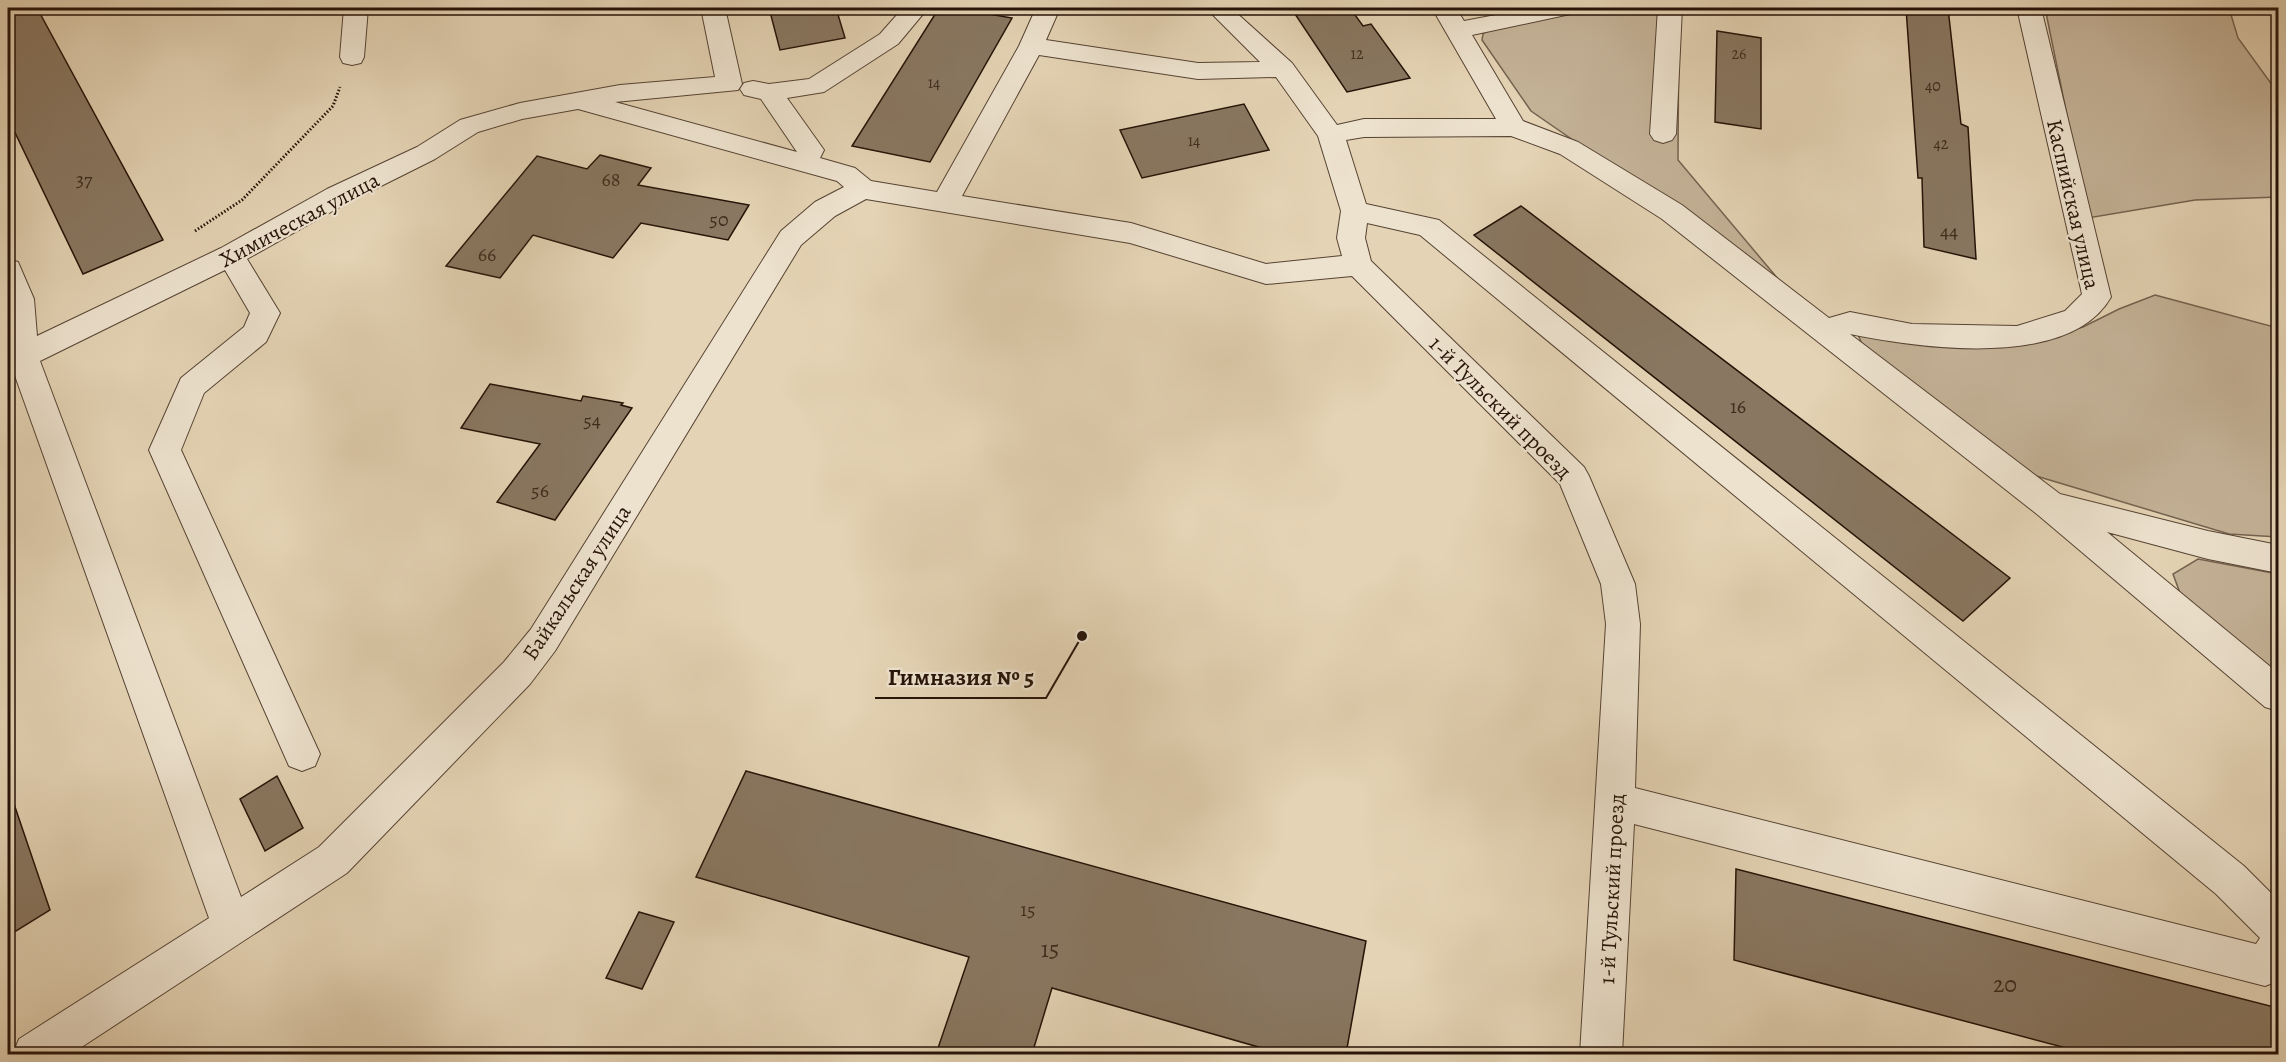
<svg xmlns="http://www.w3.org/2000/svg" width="2286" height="1062" viewBox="0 0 2286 1062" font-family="Alegreya,serif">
	<rect width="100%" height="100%" fill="#e4d3b4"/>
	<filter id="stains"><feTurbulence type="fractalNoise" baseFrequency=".00333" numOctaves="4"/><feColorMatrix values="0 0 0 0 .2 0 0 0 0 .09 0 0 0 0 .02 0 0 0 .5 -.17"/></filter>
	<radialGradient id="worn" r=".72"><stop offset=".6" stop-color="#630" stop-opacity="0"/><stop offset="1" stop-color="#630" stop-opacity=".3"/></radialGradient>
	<path fill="#c4b297" stroke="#756250" stroke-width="1.5" d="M1596 8H1679L1678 160 1784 286 1531 111 1482 40 1483 34 1490 29Z
		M2045 8H2229L2238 38 2278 93V197L2195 200 2088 218Z
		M2155 295 2278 328V537L2229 534 2033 475 1865 351 1856 330 2021 343 2083 327 2119 309Z
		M2198 559 2278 574V678L2184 604 2173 574Z"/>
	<path fill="#897761" stroke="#261308" stroke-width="1.5" d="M8 8H37L163 240 83 274 8 118Z
		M769 8H836L845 38 780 50Z
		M939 8H955L1012 18 930 162 852 146Z
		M1291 8H1350L1363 26 1371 24 1410 78 1347 92Z
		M1906 8H1948L1961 124 1968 127 1976 259 1924 247 1922 178H1918Z
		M1717 31 1761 38V129L1715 122Z
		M1244 104 1269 150 1142 178 1120 130Z
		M600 155 651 168 638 185 749 205 728 240 641 223 613 258 533 235 500 278 446 266 537 156 587 169Z
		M1521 206 2010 578 1963 621 1474 235Z
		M490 384 581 401 583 396 623 403 621 405 632 408 555 520 497 502 540 444 461 428Z
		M746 771 1366 941 1346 1054H1283L1052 988 1032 1054H936L969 957 696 877Z
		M277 776 303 828 265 851 240 799Z
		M14 804 50 910 8 936V805Z
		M1736 869 2278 1008V1054H2089L1734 960Z
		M639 912 674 922 642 989 606 978Z"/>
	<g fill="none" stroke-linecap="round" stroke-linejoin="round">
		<defs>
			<path id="minor" d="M344 8H368L364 57 361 63 352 65 343 63 340 57Z
				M701 8H725L742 84 738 90 615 102 797 152 761 99 744 95 740 89 744 83 753 81 769 84 809 79 880 34 903 8H928L898 44 824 92 787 98 824 150 820 158 855 168 871 181 937 192 1019 46 1036 8H1060L1046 40 1198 63 1260 62 1206 8H1231L1292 63 1337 125 1364 119H1496L1432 8H1456L1464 21 1533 8H1579L1575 13 1472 35 1523 121 1578 142 1682 205 1829 318 1850 312 1912 324 2017 326 2065 311 2082 294 2017 8H2041L2111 297C2070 370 1919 348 1850 334L2060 494 2208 531 2278 545V573L2208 559 2107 532 2278 673V711L2265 707 2038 515 1662 219 1560 154 1511 136 1364 137 1346 140 1366 204 1439 220 2244 866 2278 900V981L2265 986 1634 824 1622 1054H1580L1606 624 1601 584 1560 484 1352 276 1266 284 1130 243 866 199 835 216 801 245 555 651 530 684 347 873 71 1054H13L19 1039 209 918 14 373 8 374V259L18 262 34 299 37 336 221 248 327 189 417 147 460 120 520 103 620 85 715 77ZM1039 55 1198 79 1276 77 1318 136 1341 211 1337 238 1342 256 1266 264 1131 223 962 196ZM578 109 837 181 844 187 815 202 781 231 531 629 504 662 319 847 241 897 40 361 225 270 250 313 244 327 181 378 149 450 289 766 302 771 315 766 320 754 181 450 204 393 266 342 280 313 247 259 347 203 435 159 478 132 522 119ZM1367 223 1420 235 2216 894 2260 938 2256 944 1635 788 1640 624 1635 584 1589 476 1584 467 1371 261 1365 238Z
				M1658 8H1682L1676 134 1672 140 1663 143 1654 140 1650 134Z"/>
		</defs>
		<use href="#minor" stroke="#564333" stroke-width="2"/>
		<path stroke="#261308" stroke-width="3" stroke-dasharray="1.5 2" stroke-linecap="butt" d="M195 231 242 200 333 106 340 87"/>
		<use href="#minor" fill="#ede2ce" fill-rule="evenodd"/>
	</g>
	<g text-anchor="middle" stroke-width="4.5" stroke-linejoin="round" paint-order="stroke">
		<g font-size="16" fill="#3f2c1e">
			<text x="1357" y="59">12</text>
			<text x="1739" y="59">26</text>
			<text x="934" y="88">14</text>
			<text x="1933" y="91">40</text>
			<text x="1194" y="146">14</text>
			<text x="1941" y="149">42</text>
		</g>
		<g font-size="20" fill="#3f2c1e">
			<text x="84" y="186">37</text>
			<text x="611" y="186">68</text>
			<text x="719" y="226">50</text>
			<text x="1949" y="238">44</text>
			<text x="487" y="261">66</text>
			<text x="1738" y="413">16</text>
			<text x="592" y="427">54</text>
			<text x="540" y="497">56</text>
			<text x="1028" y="916">15</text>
		</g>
		<g font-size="22" fill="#261308" stroke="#ede2ce">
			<text transform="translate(2074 204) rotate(77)" y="8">Каспийская улица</text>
			<text transform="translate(299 219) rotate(-28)" y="8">Химическая улица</text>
			<text transform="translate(1501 407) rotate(45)" y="8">1-й Тульский проезд</text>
			<text transform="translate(576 582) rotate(-57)" y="8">Байкальская улица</text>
			<text transform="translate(1611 889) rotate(-87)" y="8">1-й Тульский проезд</text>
		</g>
		<g font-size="24" fill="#3f2c1e">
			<text x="1050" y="957">15</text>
			<text x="2005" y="992">20</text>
		</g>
	</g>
	<path fill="none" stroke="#261308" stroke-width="2" d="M1082 636L1046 698H875"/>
	<circle fill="#261308" stroke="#ede2ce" stroke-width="2" cx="1082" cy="636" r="6"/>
	<g font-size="24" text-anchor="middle" font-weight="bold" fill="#261308" stroke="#ede2ce" stroke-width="4.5" stroke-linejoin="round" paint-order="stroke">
		<text x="961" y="685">Гимназия № 5</text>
	</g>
	<rect width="2286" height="1062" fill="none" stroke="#e4d3b4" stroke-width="30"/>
	<rect x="9" y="9" width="2268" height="1044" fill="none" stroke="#261308" stroke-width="3"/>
	<rect x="15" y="15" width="2256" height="1032" fill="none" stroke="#261308" stroke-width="1.5"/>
	<rect width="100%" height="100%" filter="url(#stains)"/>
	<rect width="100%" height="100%" fill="url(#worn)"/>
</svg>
